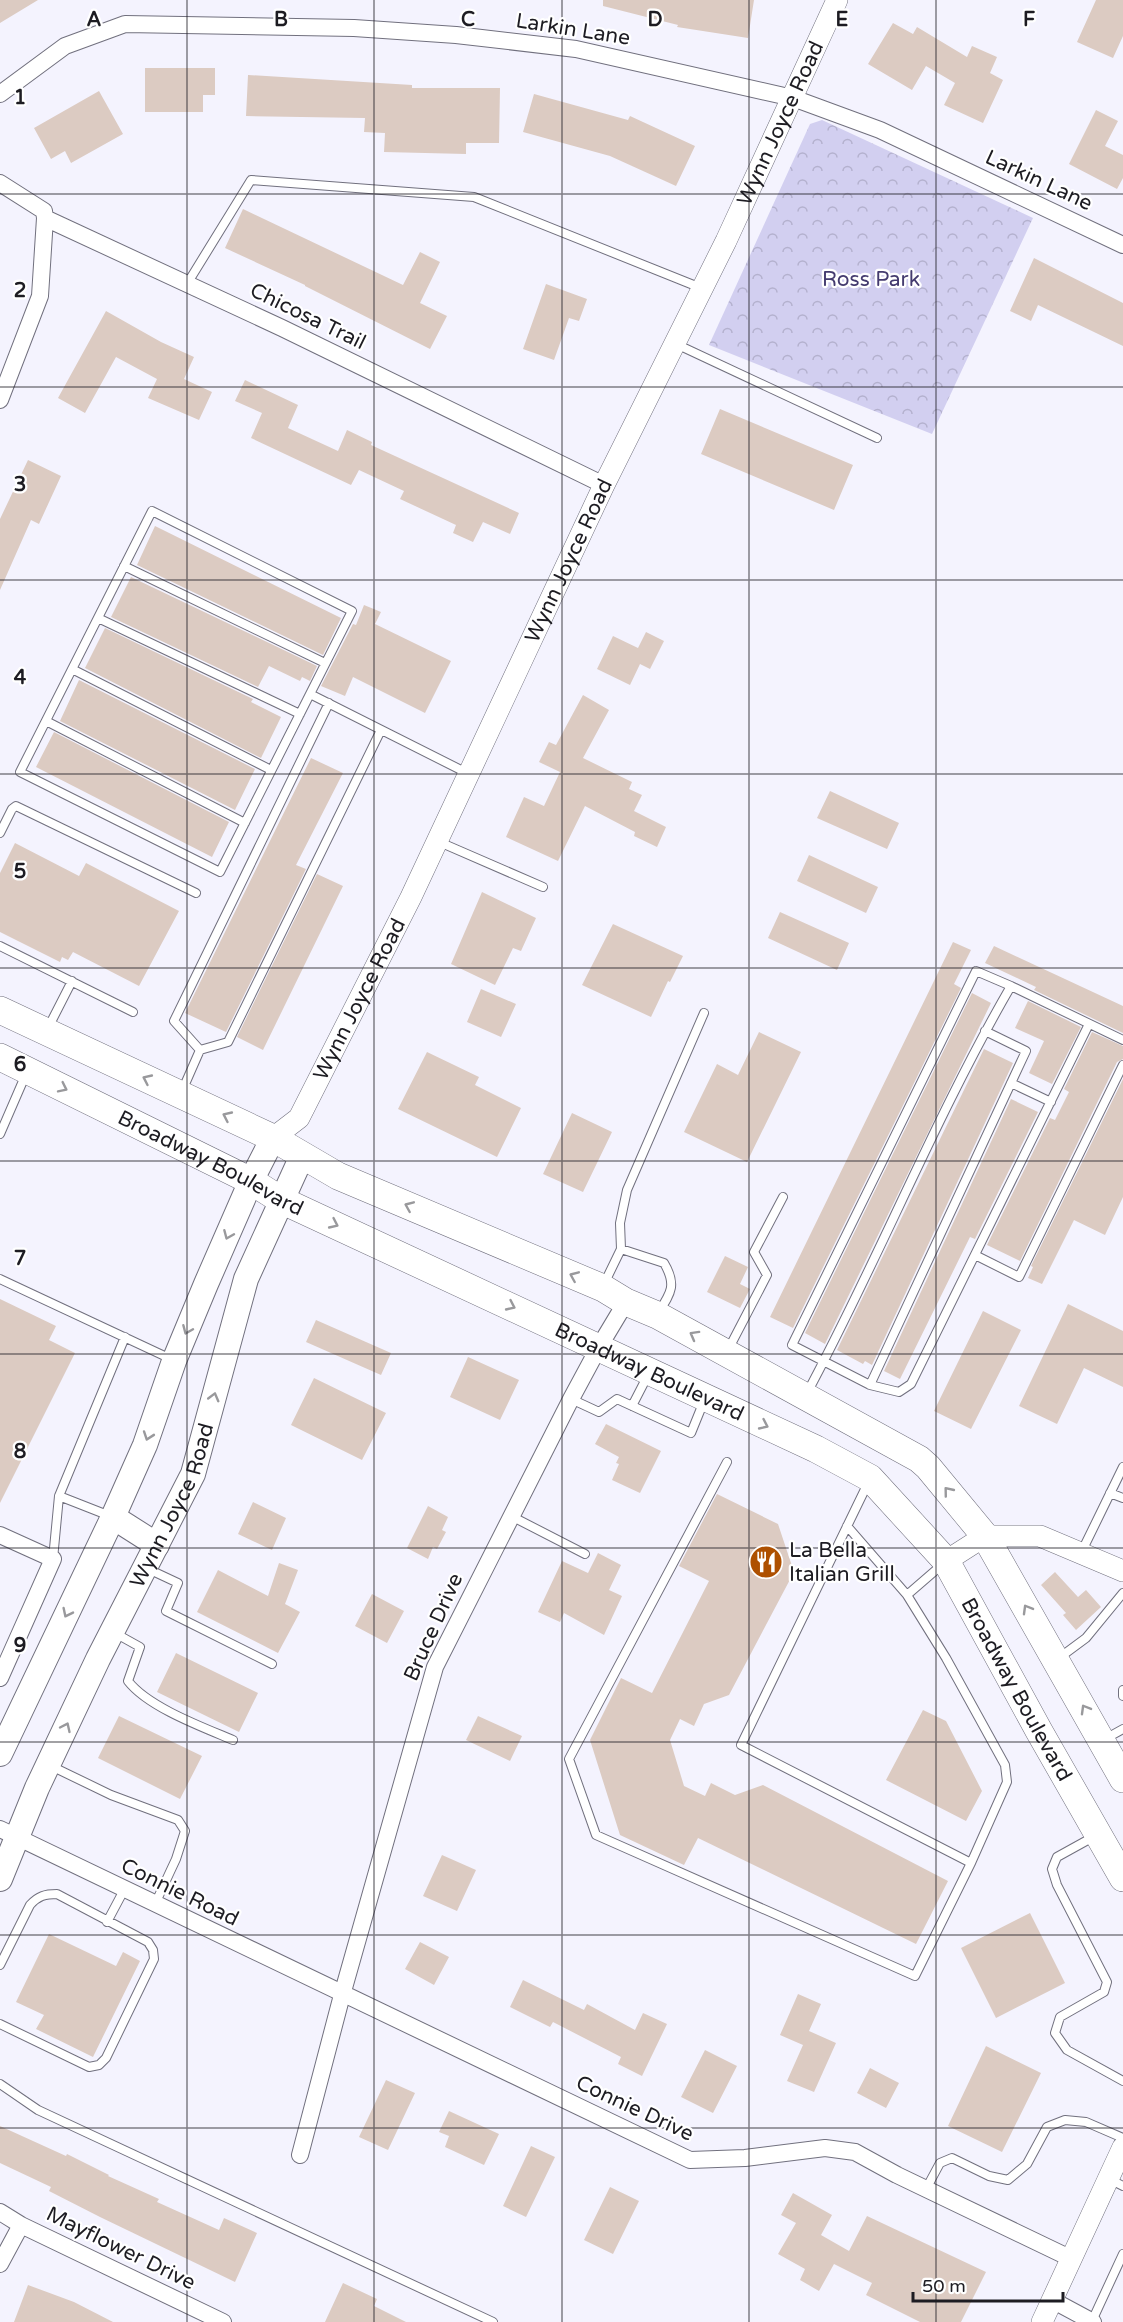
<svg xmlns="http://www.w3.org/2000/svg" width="1123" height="2322" viewBox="0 0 1123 2322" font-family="'Varela Round',sans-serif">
	<defs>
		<pattern id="park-crowns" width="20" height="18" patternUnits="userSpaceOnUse" patternTransform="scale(1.5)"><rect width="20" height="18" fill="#d2cff0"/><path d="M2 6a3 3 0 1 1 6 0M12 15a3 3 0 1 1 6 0" fill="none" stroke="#b4b1ce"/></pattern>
	</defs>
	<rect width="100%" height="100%" fill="#f4f3fe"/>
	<path fill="url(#park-crowns)" d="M822 120 1033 218 932 434 709 345 810 124Z"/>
	<path fill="#dccbc2" d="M0 0H38L0 23Z
		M603 0H754L748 38 677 27 678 25 603 6Z
		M1096 0H1123V36L1113 58 1077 42Z
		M893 23 913 34 917 27 967 57 972 46 997 57 990 73 1003 80 983 123 944 105 955 83 926 66 912 90 868 64Z
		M145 68H215V95H203V112H145Z
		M248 75 412 85V88H500L499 143H466V154L384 152 385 133 364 132 365 118 246 116Z
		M99 91 123 134 71 163 65 151 51 159 34 128Z
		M534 94 628 120 630 116 695 146 676 186 610 156 523 132Z
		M1096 110 1118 121 1105 146 1123 155V178L1117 189 1069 164Z
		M243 209 403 285 420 252 440 262 420 303 447 316 430 349 305 286V285L225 248Z
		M1034 258 1123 303V346L1038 305 1031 321 1010 311Z
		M546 284 587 299 579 321 569 318 554 360 523 349Z
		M106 311 161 342 194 357 184 379 212 392 199 420 148 398 157 379 116 357 85 413 58 398Z
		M245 380 298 405 288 428 338 451 347 430 372 442 371 445 519 513 510 534 483 522 473 542 453 533 456 525 400 499 404 491 359 470 351 485 251 438 262 413 235 401Z
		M720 409 853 465 834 510 701 454Z
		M28 460 61 476 39 524 31 520 0 590V519Z
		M155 526 341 618 323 655 137 565Z
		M131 577 317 666 310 681 302 677 300 681 269 666 258 687 111 617Z
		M364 605 381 612 375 624 451 661 425 713 353 677 345 696 321 686 353 624 356 625Z
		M105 628 253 699 251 702 281 717 261 758 85 668Z
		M646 632 664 641 650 669 640 664 630 685 597 669 613 636 638 648Z
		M79 680 255 769 235 810 60 721Z
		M583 695 609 710 583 758 632 782 629 789 642 795 634 811 666 827 657 847 634 836 635 832 585 806 558 861 506 837 524 797 544 806 560 772 539 762 549 742 556 745Z
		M54 732 229 822 212 857 36 767Z
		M311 758 343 773 296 865 306 869 226 1032 185 1013Z
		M830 791 899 823 887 849 817 818Z
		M15 843 79 876 86 863 179 911 139 986 73 952 68 960 62 957 60 962 0 932V873Z
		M809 855 878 887 866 913 797 881Z
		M317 874 343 886 263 1050 237 1037Z
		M482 892 536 918 521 951 513 948 495 985 451 964Z
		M780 912 849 943 837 970 768 938Z
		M613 924 683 956 670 982 668 981 651 1017 582 985Z
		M953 942 971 950 954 984 961 988 793 1328 770 1317Z
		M994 946 1123 1006V1033L1034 990 1036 987 985 963Z
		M481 989 516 1004 501 1037 467 1022Z
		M972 993 991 1003 825 1344 805 1333Z
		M1028 1001 1081 1027 1052 1084 1029 1073 1044 1041 1015 1028Z
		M759 1032 801 1052 747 1162 684 1132 717 1064 738 1075Z
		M1092 1032 1123 1046V1059L1117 1062 1020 1261 987 1245 1050 1118 1055 1120 1069 1092 1064 1089Z
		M984 1049 1013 1063 872 1365 865 1361 863 1364 837 1350Z
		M427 1052 479 1077 475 1085 521 1108 497 1157 398 1109Z
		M1123 1079V1197L1105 1235 1074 1220 1042 1284 1028 1278 1033 1267 1031 1266Z
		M1011 1099 1038 1112 975 1239 970 1237 900 1379 884 1371Z
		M572 1113 612 1132 583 1192 543 1174Z
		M725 1256 748 1267 740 1284 750 1289 740 1308 707 1292Z
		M0 1299 56 1326 49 1340 75 1353 0 1503Z
		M1068 1304 1123 1331V1387L1084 1368 1057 1424 1019 1406Z
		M983 1311 1021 1330 971 1429 934 1411Z
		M316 1320 391 1353 381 1375 306 1342Z
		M468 1357 519 1380 500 1420 450 1397Z
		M314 1378 386 1413 362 1460 291 1425Z
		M606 1424 661 1451 640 1493 612 1480 619 1464 616 1463 619 1457 595 1444Z
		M717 1494 778 1524 794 1572 729 1695 704 1704 694 1726 680 1719 670 1740 684 1786 705 1796 711 1783 735 1795 763 1785 948 1881 916 1944 698 1838 684 1865 620 1835 590 1740 621 1678 652 1693 709 1581 679 1566Z
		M253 1502 286 1518 272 1550 238 1534Z
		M428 1506 448 1517 442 1530 446 1532 437 1549 433 1547 428 1559 407 1548Z
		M598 1553 621 1565 609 1590 622 1596 604 1635 564 1613 560 1622 538 1612 562 1561 588 1573Z
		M279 1563 298 1570 285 1604 300 1612 278 1653 197 1612 218 1570 268 1596Z
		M1055 1572 1078 1597 1086 1590 1101 1607 1076 1630 1063 1615 1066 1613 1041 1585Z
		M372 1594 404 1611 387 1643 355 1626Z
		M176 1653 258 1693 239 1732 157 1692Z
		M923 1710 946 1721 982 1791 966 1821 886 1780Z
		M119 1716 202 1756 180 1799 98 1758Z
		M478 1716 522 1736 510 1761 466 1740Z
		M442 1855 476 1870 457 1911 423 1896Z
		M1030 1913 1065 1983 996 2018 961 1948Z
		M49 1934 116 1966 123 1952 140 1961 93 2057 36 2029 44 2015 16 2002Z
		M420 1942 449 1957 434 1985 405 1969Z
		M523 1980 584 2010 587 2004 635 2030 643 2013 667 2024 642 2076 618 2064 621 2057 553 2022 550 2027 510 2007Z
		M798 1994 821 2004 809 2031 836 2043 814 2092 787 2081 803 2045 780 2035Z
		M986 2046 1041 2073 1002 2152 948 2126Z
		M705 2050 737 2066 713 2113 681 2097Z
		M870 2068 899 2083 886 2108 857 2093Z
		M386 2080 415 2093 388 2150 359 2137Z
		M449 2111 499 2134 484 2165 445 2147 449 2136 439 2132Z
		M0 2126 66 2156 67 2154 109 2175 108 2176 159 2199 157 2202 219 2230 224 2218 257 2233 235 2282 100 2217 49 2191 51 2187 0 2163Z
		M531 2146 555 2157 526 2217 503 2206Z
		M610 2187 639 2201 613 2254 584 2240Z
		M793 2193 832 2215 821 2235 849 2251 867 2216 986 2272 961 2322H920L866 2295 872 2283 834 2264 819 2291 800 2280 805 2269 778 2254 796 2223 781 2215Z
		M343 2283 377 2299 374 2306 406 2322H325Z
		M28 2285 74 2302 113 2322H14Z"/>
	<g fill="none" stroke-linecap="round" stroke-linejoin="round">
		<defs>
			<path id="service" d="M187 284 251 180 474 197 701 288
				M676 344 877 438
				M152 511 352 611 220 872 20 772Z
				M124 566 325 663
				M98 618 300 714
				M72 669 271 770
				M310 694 467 773
				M46 721 245 823
				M0 833 12 809 16 806 196 893
				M437 841 543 887
				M0 946 133 1012
				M48 1028 72 981
				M985 1031 1026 1051 870 1385 792 1345 976 971 1011 986
				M200 1050 174 1021 329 703
				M1011 1083 1051 1102
				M182 1091 200 1050 228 1042 381 730
				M0 1134 26 1074
				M621 1249 620 1223 627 1190 704 1013
				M975 1255 1019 1277 1123 1065
				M0 1279 171 1359
				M604 1284 621 1249 664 1263C677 1285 671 1293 658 1313
				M728 1350 767 1275 754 1252 783 1197
				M870 1385 899 1392 911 1384 1089 1024
				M807 1393C879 1259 935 1117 1011 986L1123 1040
				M571 1399 599 1412 617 1399 691 1433 704 1401
				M632 1406 648 1375
				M727 1462 569 1759 596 1835 915 1976 971 1863
				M869 1481 741 1745 971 1863 1007 1782 1005 1765 946 1658 907 1595 944 1563
				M1110 1493 1123 1498
				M110 1516 59 1496 125 1337
				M511 1516 585 1554
				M847 1526 907 1595
				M1081 1553 1123 1467
				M53 1559 59 1496
				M146 1568 178 1583 166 1611 272 1664
				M113 1632 140 1647 128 1681C148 1707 202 1727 233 1740
				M1059 1658 1086 1638 1123 1593
				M1123 1690V1696
				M1105 1739 1123 1729
				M49 1765 111 1795 178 1820 185 1831 176 1859 155 1904
				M1095 1836 1057 1857 1052 1869 1057 1885 1107 1982 1104 1992 1060 2017 1055 2033 1067 2050 1123 2081
				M107 1922 124 1890
				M0 1965 30 1905C38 1896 45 1894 57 1894L148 1942 153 1950 154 1959 106 2058 99 2065 89 2067 0 2024
				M0 2084 38 2110 493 2322
				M1109 2179 1123 2186
				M926 2189 940 2163 952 2158 989 2176 1008 2180 1027 2164 1047 2127 1065 2120 1086 2122 1123 2138
				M1092 2321 1123 2254"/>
			<path id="minor" d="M0 94 65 46 125 24 354 28 456 35 576 49 793 98 880 130 1123 245
				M0 183 44 211 45 218 282 328 604 485
				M0 400 40 296 45 218
				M0 1535 53 1559 0 1678
				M0 1829 690 2160 745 2158 825 2148 855 2152 897 2175 1072 2259
				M300 2155 342 1995 435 1667 571 1399 599 1347 626 1302
				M0 2212 21 2225 223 2322
				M0 2264 21 2225
				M1052 2300 1093 2322"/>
			<g id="tertiary">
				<path id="s1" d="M273 1138 299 1118 411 897 604 485 726 241 837 0"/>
				<path d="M946 1561 985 1536H1040L1123 1571"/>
				<path d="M1042 2322 1123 2147"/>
			</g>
			<g id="secondary">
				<path d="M113 1517 157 1545"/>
				<path d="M0 1754 113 1517 145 1445 174 1361 206 1284 251 1181 273 1138"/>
				<path id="s2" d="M0 1879 37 1788 98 1659 193 1474 246 1279 302 1156"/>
			</g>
			<g id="primary">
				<path d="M0 1010 273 1138 338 1176 603 1288 626 1302 657 1315 919 1459 928 1467 985 1536 1123 1779"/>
				<path id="s3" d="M0 1057 251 1181 281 1200 816 1449 870 1478 946 1561 1039 1731 1123 1878"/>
			</g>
		</defs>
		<use href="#service" stroke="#71707e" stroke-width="10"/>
		<use href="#minor" stroke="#71707e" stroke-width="18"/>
		<use href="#tertiary" stroke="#71707e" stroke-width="22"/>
		<use href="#secondary" stroke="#71707e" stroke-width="26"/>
		<use href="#primary" stroke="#71707e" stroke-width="28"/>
		<use href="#service" stroke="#fff" stroke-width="8"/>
		<use href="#minor" stroke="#fff" stroke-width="16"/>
		<use href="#tertiary" stroke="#fff" stroke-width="21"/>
		<use href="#secondary" stroke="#fff" stroke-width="24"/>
		<use href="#primary" stroke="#fff" stroke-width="27"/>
	</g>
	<defs><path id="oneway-chevron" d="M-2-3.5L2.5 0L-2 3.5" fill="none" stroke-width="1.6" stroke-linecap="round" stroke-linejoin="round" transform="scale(1.5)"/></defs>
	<g stroke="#99999c">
		<use href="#oneway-chevron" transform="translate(147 1079) rotate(-155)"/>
		<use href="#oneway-chevron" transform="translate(63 1088) rotate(26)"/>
		<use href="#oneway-chevron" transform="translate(227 1116) rotate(-155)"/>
		<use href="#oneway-chevron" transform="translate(409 1206) rotate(-157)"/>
		<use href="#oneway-chevron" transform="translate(334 1224) rotate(25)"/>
		<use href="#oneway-chevron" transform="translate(228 1235) rotate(113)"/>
		<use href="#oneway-chevron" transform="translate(574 1276) rotate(-157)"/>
		<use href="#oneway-chevron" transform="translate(511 1306) rotate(25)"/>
		<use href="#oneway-chevron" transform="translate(187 1330) rotate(113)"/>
		<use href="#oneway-chevron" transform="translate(694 1335) rotate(-151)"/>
		<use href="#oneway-chevron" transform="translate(214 1397) rotate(-75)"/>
		<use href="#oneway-chevron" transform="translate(764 1425) rotate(25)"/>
		<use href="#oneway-chevron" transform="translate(148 1436) rotate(109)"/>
		<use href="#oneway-chevron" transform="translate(948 1491) rotate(-129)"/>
		<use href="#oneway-chevron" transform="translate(1027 1609) rotate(-120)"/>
		<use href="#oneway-chevron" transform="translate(67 1613) rotate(116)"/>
		<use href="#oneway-chevron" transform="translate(1085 1709) rotate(-120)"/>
		<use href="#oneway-chevron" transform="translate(66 1727) rotate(-65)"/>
	</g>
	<path fill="none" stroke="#1d1c22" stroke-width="1.5" stroke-opacity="0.55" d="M187 0V2322M374 0V2322M562 0V2322M749 0V2322M936 0V2322M0 194H1123M0 387H1123M0 580H1123M0 774H1123M0 968H1123M0 1161H1123M0 1354H1123M0 1548H1123M0 1742H1123M0 1935H1123M0 2128H1123"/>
	<defs>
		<symbol id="restaurant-disc" viewBox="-11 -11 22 22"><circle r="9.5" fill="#ae5000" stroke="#fff"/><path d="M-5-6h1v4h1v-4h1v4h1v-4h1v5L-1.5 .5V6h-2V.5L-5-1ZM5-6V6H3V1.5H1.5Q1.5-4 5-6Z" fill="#fff"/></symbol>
	</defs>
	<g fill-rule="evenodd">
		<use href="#restaurant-disc" x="747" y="1543" width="38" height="38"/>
	</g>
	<g text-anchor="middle" stroke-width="4.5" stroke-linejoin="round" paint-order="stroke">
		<g font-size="21" fill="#1d1c22" stroke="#fff">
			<text transform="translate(573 29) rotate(9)" y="7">Larkin Lane</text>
			<text dy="7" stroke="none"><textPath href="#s1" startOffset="1138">Wynn Joyce Road</textPath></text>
			<text transform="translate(1039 180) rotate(25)" y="7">Larkin Lane</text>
			<text transform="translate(308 316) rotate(26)" y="7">Chicosa Trail</text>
			<text dy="7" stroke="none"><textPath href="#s1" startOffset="652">Wynn Joyce Road</textPath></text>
			<text dy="7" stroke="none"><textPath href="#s1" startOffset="166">Wynn Joyce Road</textPath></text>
			<text dy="7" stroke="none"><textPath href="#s3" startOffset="236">Broadway Boulevard</textPath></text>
			<text dy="7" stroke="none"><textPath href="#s3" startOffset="722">Broadway Boulevard</textPath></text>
			<text dy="7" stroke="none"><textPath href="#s2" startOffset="412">Wynn Joyce Road</textPath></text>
			<text transform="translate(433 1627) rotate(-66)" y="7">Bruce Drive</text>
			<text dy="7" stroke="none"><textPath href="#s3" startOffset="1226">Broadway Boulevard</textPath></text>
			<text transform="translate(180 1892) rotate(26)" y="7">Connie Road</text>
			<text transform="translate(635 2108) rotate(25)" y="7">Connie Drive</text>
			<text transform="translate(121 2248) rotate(26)" y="7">Mayflower Drive</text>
		</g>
		<g font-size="21" fill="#443b6f" stroke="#fff">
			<text x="871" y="286">Ross Park</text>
		</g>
		<g font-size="21" fill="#1d1c22" stroke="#fff" text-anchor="start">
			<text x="789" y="1557">La Bella<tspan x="789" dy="24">Italian Grill</tspan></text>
		</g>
	</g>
	<g font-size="20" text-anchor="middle" font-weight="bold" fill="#1d1c22" stroke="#fff" stroke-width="4.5" stroke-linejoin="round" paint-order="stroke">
		<text x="94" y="26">A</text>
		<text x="281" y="26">B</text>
		<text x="468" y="26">C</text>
		<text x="655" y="26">D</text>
		<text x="842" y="26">E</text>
		<text x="1029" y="26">F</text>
		<text x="20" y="104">1</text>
		<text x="20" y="297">2</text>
		<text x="20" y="491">3</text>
		<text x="20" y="684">4</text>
		<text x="20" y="878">5</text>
		<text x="20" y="1071">6</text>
		<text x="20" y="1265">7</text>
		<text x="20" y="1458">8</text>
		<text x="20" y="1652">9</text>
	</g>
	<path d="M913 2292v9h150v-9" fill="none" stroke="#1d1c22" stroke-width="3"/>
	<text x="922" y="2292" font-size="18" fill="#1d1c22" stroke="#ffffff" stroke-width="4.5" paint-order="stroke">50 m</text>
</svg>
